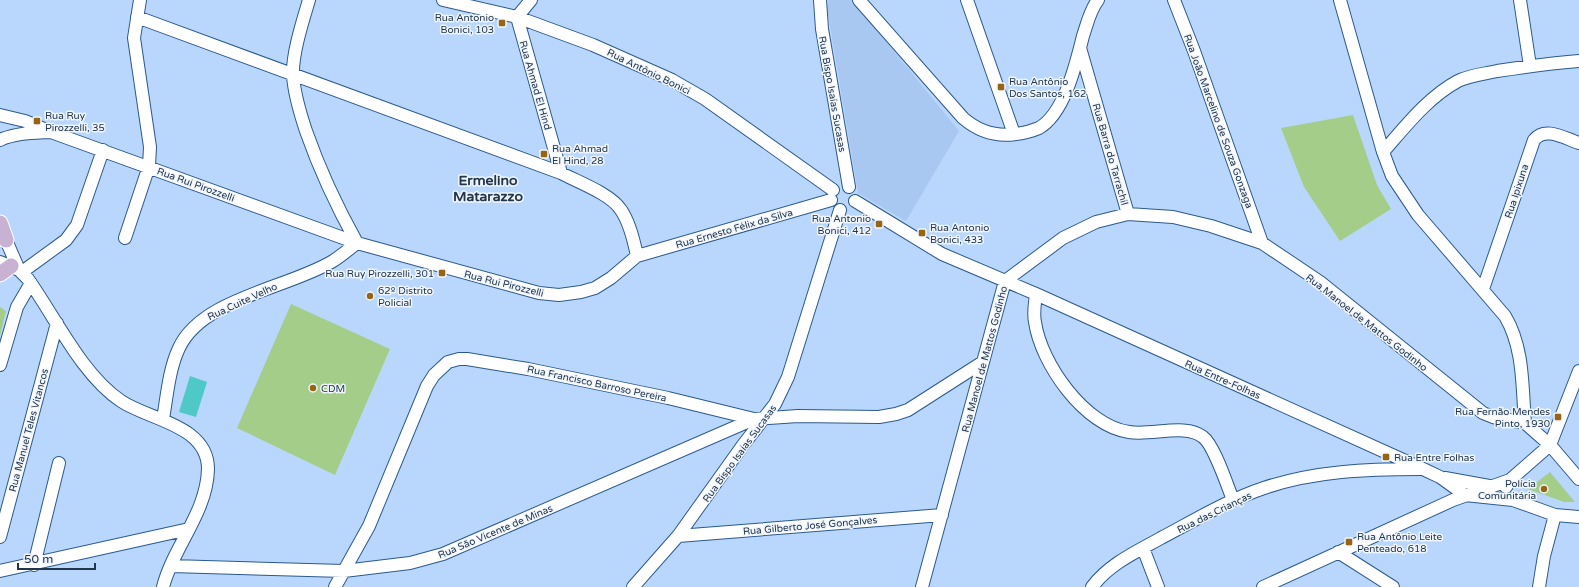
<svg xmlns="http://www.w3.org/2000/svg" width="1579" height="587" viewBox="0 0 1579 587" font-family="'Varela Round',sans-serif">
	<rect width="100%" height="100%" fill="#b9d7fc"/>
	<path fill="#a8c8f1" d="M829 0H852L959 131 906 221 858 193 827 8Z"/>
	<path fill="#a4cd8a" d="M1353 115 1377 185 1391 209 1340 241 1304 187 1281 128Z
		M291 304 390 349 335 475 237 428Z
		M0 307 6 311 0 336Z
		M1550 472 1575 502H1564L1528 489Z"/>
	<path fill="#4ec9c8" d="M190 376 207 382 196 417 179 412Z"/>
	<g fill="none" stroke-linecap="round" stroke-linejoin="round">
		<defs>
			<path id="minor" d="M443 0 517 17 593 45 672 80 705 99 833 190
				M531 0 517 17 561 173
				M820 0 822 29 849 187
				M859 0 963 118C978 131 996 137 1016 134 1024 133 1032 131 1039 128 1065 113 1076 63 1083 36 1087 24 1090 10 1098 0
				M967 0 1014 134
				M1174 0 1194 51 1262 243
				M1340 0 1383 152 1392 176 1418 215 1505 316C1524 348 1522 386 1525 423
				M1520 0 1530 66
				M137 17 561 173C578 182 611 194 621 210 630 223 634 241 637 256
				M1080 48 1128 214
				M0 115 25 121 51 132 357 243 539 293 559 295 581 292 595 288 611 278 637 256 831 200
				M0 140C15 133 33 133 50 132
				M1383 152C1405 127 1428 97 1458 81 1470 75 1484 74 1497 71 1524 67 1551 63 1579 61
				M855 201 942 254 1036 294 1423 469 1440 477 1465 495 1513 500 1555 515 1579 517
				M0 236 6 240 19 270
				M125 238 149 166 150 147 134 38 140 0
				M0 262 19 270 28 279C55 317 82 375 121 401 149 420 208 425 208 469 207 513 173 547 163 587
				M22 272 66 240 77 225 103 150
				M1483 289 1534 140C1545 126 1564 138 1579 143
				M1036 294C1035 303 1033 313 1035 322 1041 364 1085 426 1129 432 1151 436 1186 423 1203 437 1214 445 1227 485 1233 500
				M0 365 17 307 31 283
				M163 419C167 396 169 369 179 348 202 298 289 288 333 261 341 256 349 249 357 243 337 207 320 171 306 131 300 113 294 94 293 75 292 54 303 20 309 0
				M1445 478 1489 486
				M1506 487 1510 480 1550 445 1579 371
				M678 536 942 515
				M0 537 57 323
				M1143 548 1158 587
				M1338 552 1393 587
				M34 565 59 463
				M171 566 344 571 410 563 443 554 754 419
				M0 571 189 529
				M335 587 369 526 427 386 434 375 448 362 459 359H467L528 369 668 398 754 419 798 416 879 417 896 414 908 410 983 362
				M633 587 678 536 743 445 775 404 788 377 840 210
				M922 587 1005 281 1063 238 1096 222 1128 214 1173 217 1211 226 1262 243 1320 282 1483 413 1493 417 1525 423 1550 445 1579 479
				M1092 587C1109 564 1136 552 1161 538 1195 520 1228 500 1264 488 1314 471 1368 469 1420 469
				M1263 587 1453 500 1510 480
				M1539 587 1544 556 1555 515"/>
			<path id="major" d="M0 223 6 240
				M0 274 11 266"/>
		</defs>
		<use href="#minor" stroke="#2b598f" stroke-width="14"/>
		<use href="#major" stroke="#fff" stroke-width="17"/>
		<use href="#minor" stroke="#fff" stroke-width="12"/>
		<use href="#major" stroke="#c8b1d3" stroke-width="15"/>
	</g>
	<g fill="#956514" stroke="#f1f6fc" stroke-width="1.5">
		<rect x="498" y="19" width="8" height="8" rx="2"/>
		<rect x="997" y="83" width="8" height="8" rx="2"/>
		<rect x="33" y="117" width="8" height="8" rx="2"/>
		<rect x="540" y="150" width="8" height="8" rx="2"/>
		<rect x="875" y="220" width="8" height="8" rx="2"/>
		<rect x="918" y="229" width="8" height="8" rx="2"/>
		<rect x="438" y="269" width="8" height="8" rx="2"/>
		<circle cx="370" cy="296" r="4"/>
		<circle cx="313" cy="388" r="4"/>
		<rect x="1554" y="413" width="8" height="8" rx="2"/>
		<rect x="1382" y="453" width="8" height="8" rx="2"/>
		<circle cx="1544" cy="489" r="4"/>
		<rect x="1345" y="538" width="8" height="8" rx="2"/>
	</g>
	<g text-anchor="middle" stroke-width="3" stroke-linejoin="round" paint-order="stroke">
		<g font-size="10" fill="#21354d" stroke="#f1f6fc" text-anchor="start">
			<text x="494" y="21" text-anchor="end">Rua Antonio<tspan x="494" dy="12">Bonici, 103</tspan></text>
			<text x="1009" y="85">Rua Antônio<tspan x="1009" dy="12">Dos Santos, 162</tspan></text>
			<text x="45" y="119">Rua Ruy<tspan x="45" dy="12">Pirozzelli, 35</tspan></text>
			<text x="552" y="152">Rua Ahmad<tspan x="552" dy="12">El Hind, 28</tspan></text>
			<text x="871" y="222" text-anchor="end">Rua Antonio<tspan x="871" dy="12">Bonici, 412</tspan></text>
			<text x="930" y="231">Rua Antonio<tspan x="930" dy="12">Bonici, 433</tspan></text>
			<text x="434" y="277" text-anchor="end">Rua Ruy Pirozzelli, 301</text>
			<text x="378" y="294">62º Distrito<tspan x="378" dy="12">Policial</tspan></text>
			<text x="321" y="392">CDM</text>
			<text x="1550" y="415" text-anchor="end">Rua Fernão Mendes<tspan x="1550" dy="12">Pinto, 1930</tspan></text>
			<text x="1394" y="461">Rua Entre Folhas</text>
			<text x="1536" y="487" text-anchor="end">Polícia<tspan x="1536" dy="12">Comunitária</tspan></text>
			<text x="1357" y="540">Rua Antônio Leite<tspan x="1357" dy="12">Penteado, 618</tspan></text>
		</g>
		<g font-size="10" fill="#21354d" stroke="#f1f6fc">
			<text transform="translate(649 71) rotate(26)" y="4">Rua Antônio Bonici</text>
			<text transform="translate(536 85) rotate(74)" y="4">Rua Ahmad El Hind</text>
			<text transform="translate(833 94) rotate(80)" y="4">Rua Bispo Isaías Sucasas</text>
			<text transform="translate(1219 121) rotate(70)" y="4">Rua João Marcelino de Souza Gonzaga</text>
			<text transform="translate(1111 154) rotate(74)" y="4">Rua Barra do Tarrachil</text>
			<text transform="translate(196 184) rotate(20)" y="4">Rua Rui Pirozzelli</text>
			<text transform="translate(1516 191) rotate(-72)" y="4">Rua Ipixuna</text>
			<text transform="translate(734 228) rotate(-16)" y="4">Rua Ernesto Félix da Silva</text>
			<text transform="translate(504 283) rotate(14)" y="4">Rua Rui Pirozzelli</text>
			<text transform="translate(242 301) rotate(-25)" y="4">Rua Cuite Velho</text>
			<text transform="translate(1367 322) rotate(38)" y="4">Rua Manoel de Mattos Godinho</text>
			<text transform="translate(984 359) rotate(-75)" y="4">Rua Manoel de Mattos Godinho</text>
			<text transform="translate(1223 379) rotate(24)" y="4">Rua Entre-Folhas</text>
			<text transform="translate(597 383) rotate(12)" y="4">Rua Francisco Barroso Pereira</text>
			<text transform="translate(28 430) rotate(-75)" y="4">Rua Manuel Teles Vitancos</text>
			<text transform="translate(739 453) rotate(-54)" y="4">Rua Bispo Isaías Sucasas</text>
			<text transform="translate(1214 512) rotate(-26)" y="4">Rua das Crianças</text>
			<text transform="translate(810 525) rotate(-5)" y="4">Rua Gilberto José Gonçalves</text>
			<text transform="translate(495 531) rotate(-23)" y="4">Rua São Vicente de Minas</text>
		</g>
		<g font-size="14" font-weight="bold" fill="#21354d" stroke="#f1f6fc">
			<text x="488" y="185">Ermelino<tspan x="488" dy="16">Matarazzo</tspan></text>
		</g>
	</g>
	<path d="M18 563v6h77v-6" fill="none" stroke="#21354d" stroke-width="2"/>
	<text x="24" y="563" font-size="12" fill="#21354d" stroke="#f1f6fc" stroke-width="3" paint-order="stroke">50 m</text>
</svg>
